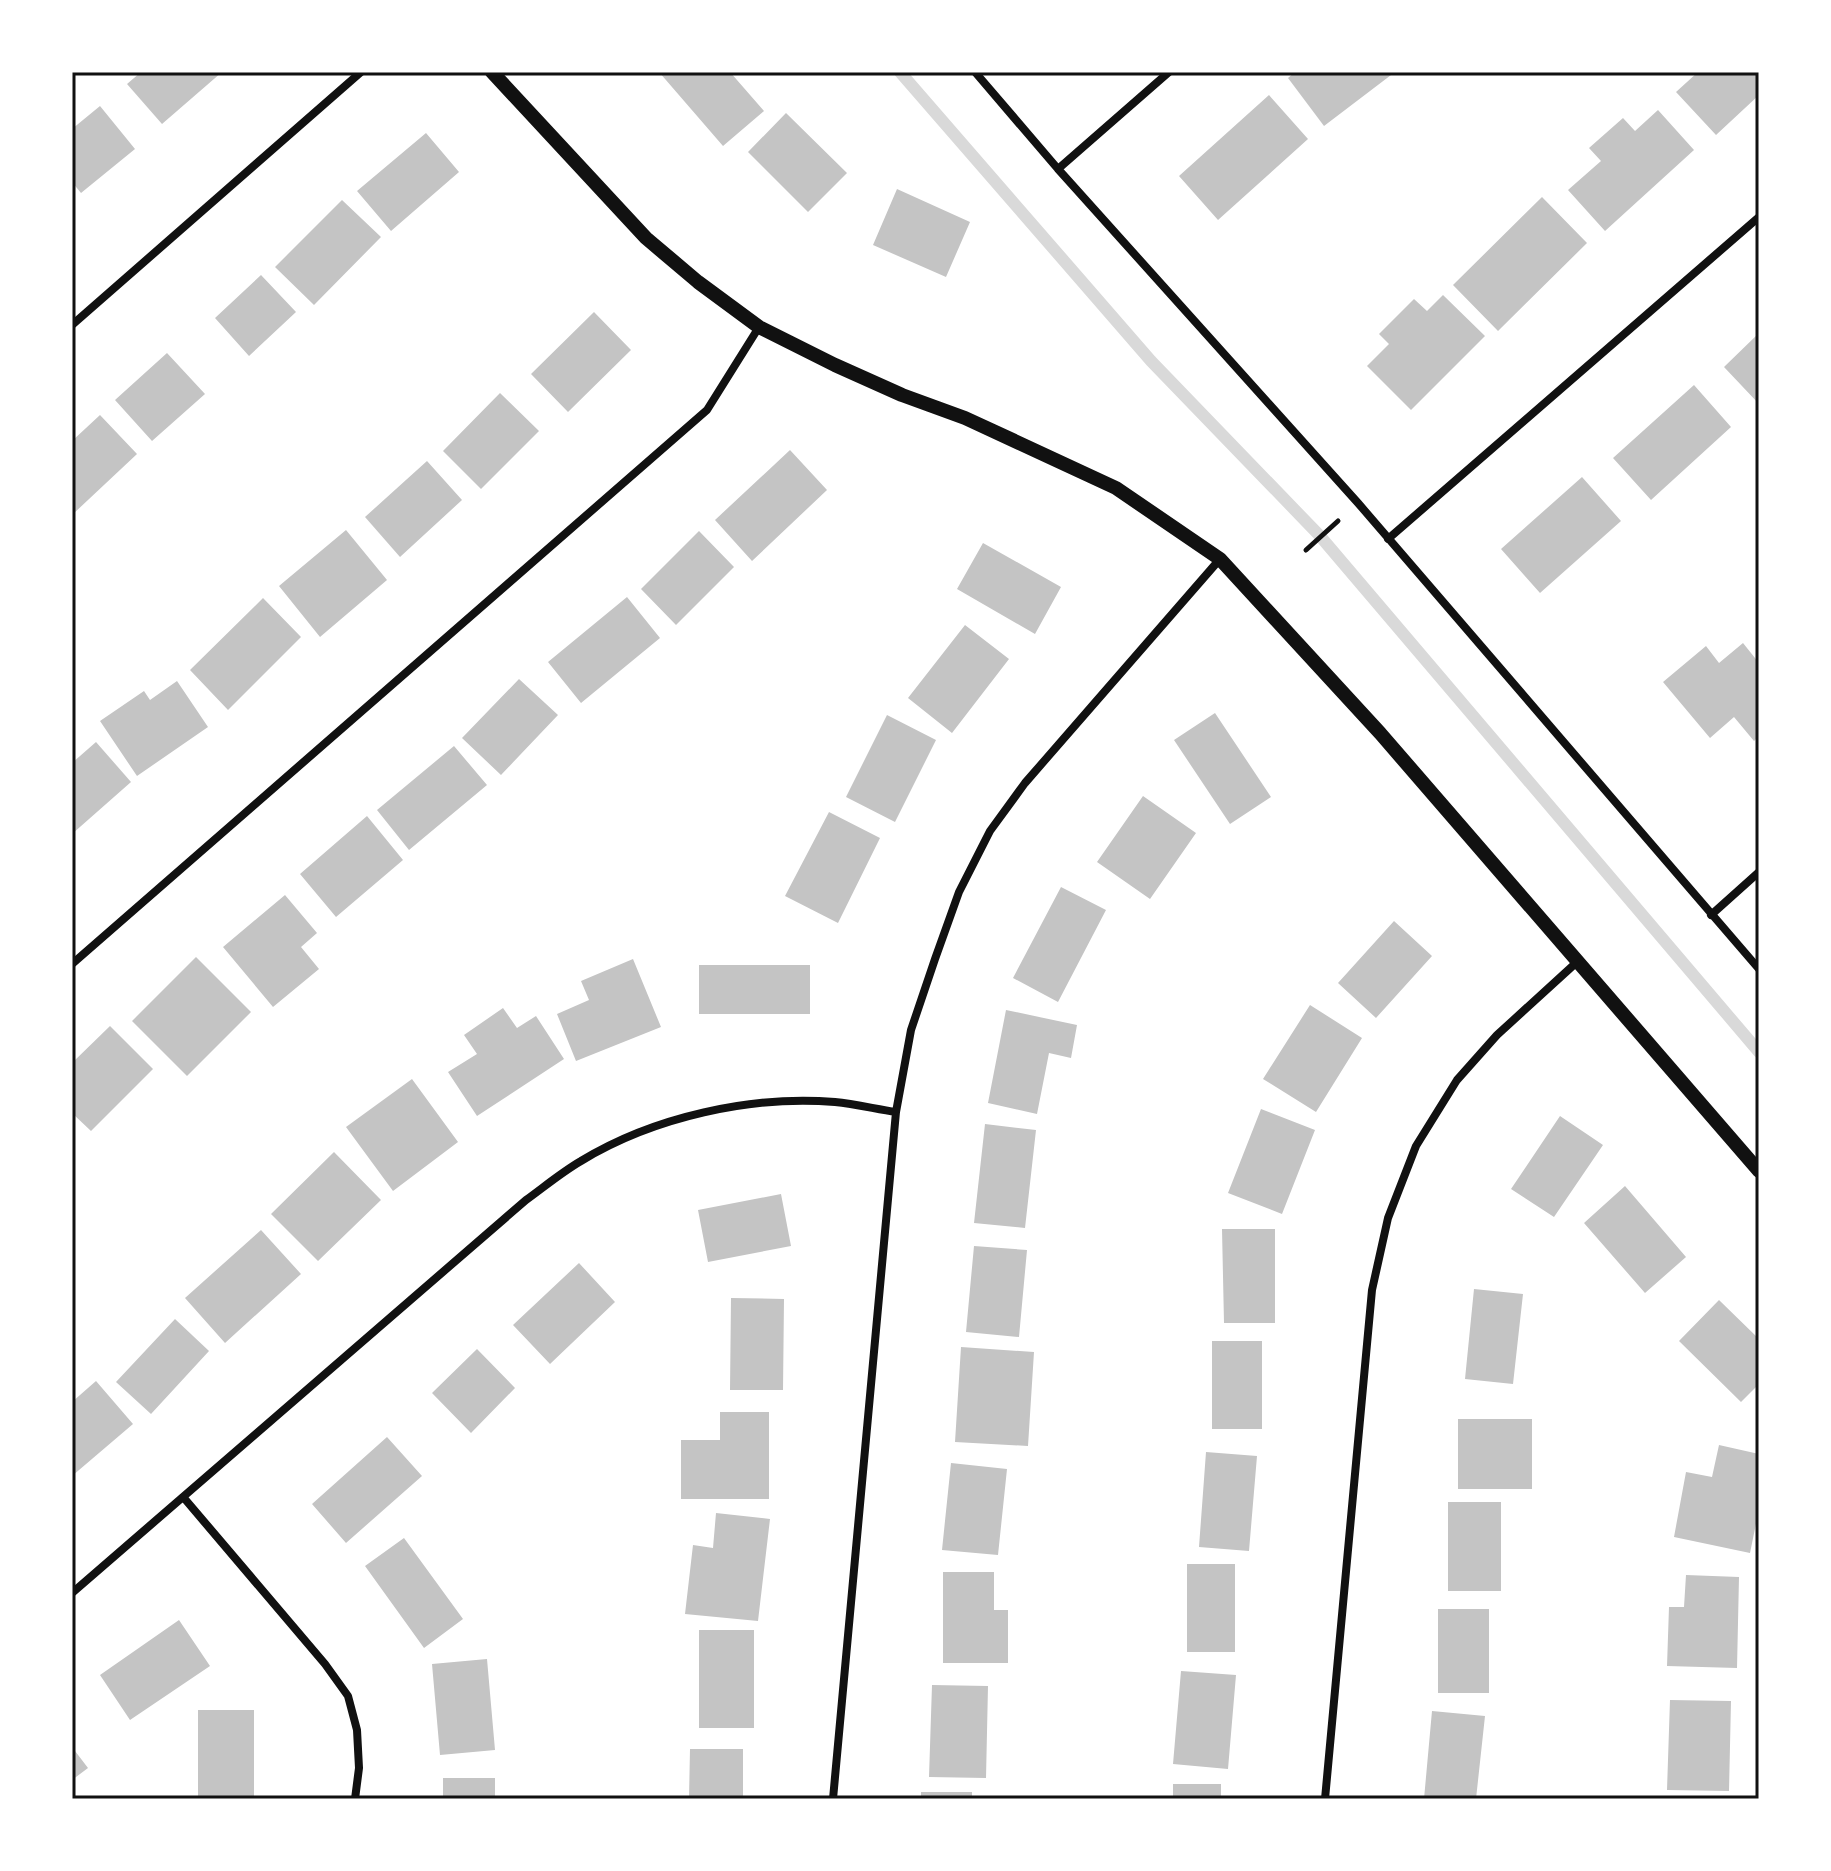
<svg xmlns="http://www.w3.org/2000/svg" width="1831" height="1871" viewBox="0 0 1831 1871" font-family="Helvetica,sans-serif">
	<rect width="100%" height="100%" fill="#fff"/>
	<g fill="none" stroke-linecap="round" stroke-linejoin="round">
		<path stroke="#d9d9d9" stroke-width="12" d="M900 72 1151 361 1320 536 1759 1052"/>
	</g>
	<path fill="#c4c4c4" d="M141 72H222L162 124 127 84Z
		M659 72H730L764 111 723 146Z
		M1295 72H1395L1324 126 1288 78Z
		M1698 72H1759V95L1716 135 1676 92Z
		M1269 95 1308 139 1218 220 1179 176Z
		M100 106 135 149 81 193 72 182V129Z
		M1658 110 1694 150 1605 231 1568 190 1601 161 1589 148 1623 118 1635 131Z
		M786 113 847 173 808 212 748 152Z
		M426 133 459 172 391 231 357 191Z
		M897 189 970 222 946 277 873 245Z
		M1542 197 1587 243 1498 331 1453 285Z
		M342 200 381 237 314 305 275 267Z
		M261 275 296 312 249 356 215 318Z
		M1443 295 1485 336 1411 410 1367 366 1389 344 1379 334 1414 299 1427 311Z
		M594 312 631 350 568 412 531 374Z
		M1759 333V404L1724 367Z
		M167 353 205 394 152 441 115 400Z
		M1694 385 1731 427 1651 500 1613 458Z
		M500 393 539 431 481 489 443 451Z
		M100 415 137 454 72 515V441Z
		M790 450 827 490 752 561 715 520Z
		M427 461 462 500 400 557 365 517Z
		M1582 477 1621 521 1540 593 1501 549Z
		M346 530 387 580 320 637 279 586Z
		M699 531 734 567 676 625 641 589Z
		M983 543 1061 587 1035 634 957 589Z
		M627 597 660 638 581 703 548 662Z
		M263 598 301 637 228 710 190 670Z
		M965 625 1009 659 952 733 908 698Z
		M1743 643 1759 663V736L1754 741 1734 717 1710 738 1663 682 1706 646 1719 663Z
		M519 679 558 715 501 775 462 738Z
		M177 681 208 727 137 776 100 721 144 691 150 700Z
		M1215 713 1271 797 1230 824 1174 740Z
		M887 715 936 740 895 822 846 797Z
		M96 742 131 782 72 834V763Z
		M454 746 487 785 409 850 377 810Z
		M1143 796 1196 833 1150 899 1097 862Z
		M829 812 880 838 838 923 785 896Z
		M367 816 403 860 336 917 300 874Z
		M1061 887 1106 910 1058 1002 1013 978Z
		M285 895 317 933 301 947 319 969 273 1007 223 947Z
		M1394 921 1432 956 1376 1018 1338 983Z
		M196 957 251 1012 187 1076 132 1021Z
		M633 959 661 1027 576 1061 557 1014 589 1000 581 981Z
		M699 965H810V1014H699Z
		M1310 1005 1362 1038 1316 1112 1263 1079Z
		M503 1008 517 1028 536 1016 564 1059 477 1116 448 1072 477 1054 464 1035Z
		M1006 1010 1077 1025 1071 1058 1049 1053 1037 1114 988 1103Z
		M110 1026 153 1069 91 1131 72 1113V1063Z
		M412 1079 458 1142 393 1191 346 1127Z
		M1261 1109 1315 1130 1282 1214 1228 1193Z
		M1560 1116 1603 1145 1554 1217 1511 1189Z
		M985 1124 1036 1130 1025 1228 974 1223Z
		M334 1152 381 1200 318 1261 271 1214Z
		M1625 1186 1686 1257 1645 1293 1584 1223Z
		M781 1194 791 1246 708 1262 698 1210Z
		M1222 1229H1275V1323H1224Z
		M261 1230 301 1274 225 1343 185 1298Z
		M974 1246 1027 1250 1019 1337 966 1332Z
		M579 1263 615 1302 550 1364 513 1325Z
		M1474 1289 1523 1294 1513 1384 1465 1379Z
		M731 1298 784 1299 783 1390H730Z
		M1719 1300 1759 1339V1384L1741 1402 1679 1341Z
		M175 1319 209 1351 151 1414 116 1382Z
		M1212 1341H1262V1429H1212Z
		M961 1347 1034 1352 1028 1446 955 1442Z
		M477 1349 515 1388 471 1433 432 1393Z
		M96 1381 133 1424 72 1476V1402Z
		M720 1412H769V1499H681V1440H720Z
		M1458 1419H1532V1489H1458Z
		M387 1437 422 1476 346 1543 312 1504Z
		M1719 1445 1759 1454V1509L1750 1553 1674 1537 1686 1472 1712 1477Z
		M1206 1452 1257 1456 1249 1551 1199 1547Z
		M951 1463 1007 1469 998 1555 942 1550Z
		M1448 1502H1501V1591H1448Z
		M716 1513 770 1519 758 1621 685 1614 693 1545 713 1548Z
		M404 1538 463 1619 424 1648 365 1566Z
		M1187 1564H1235V1652H1187Z
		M943 1572H994V1610H1008V1663H943Z
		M1686 1575 1739 1577 1737 1668 1667 1666 1669 1607H1684Z
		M1438 1609H1489V1693H1438Z
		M179 1620 210 1666 130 1720 100 1675Z
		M699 1630H754V1728H699Z
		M487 1659 495 1750 440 1755 432 1664Z
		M1181 1671 1236 1675 1228 1769 1173 1764Z
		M932 1685 988 1686 986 1778 929 1777Z
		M1670 1700 1731 1701 1729 1791 1667 1790Z
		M198 1710H254V1799H198Z
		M1432 1711 1485 1716 1476 1799H1424Z
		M72 1747 88 1768 72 1780Z
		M690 1749H743V1799H689Z
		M443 1778H495V1799H443Z
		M1173 1784H1221V1799H1173Z
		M921 1792H972V1799H921Z"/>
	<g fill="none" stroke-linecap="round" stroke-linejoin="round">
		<path stroke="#111" stroke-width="5" d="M1306 550 1338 521"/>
		<path stroke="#111" stroke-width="8" d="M975 72 1058 169 1358 503 1759 969
			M1058 169 1169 72
			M72 325 361 72
			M1388 539 1759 217
			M1711 915 1759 872
			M72 964 707 410 759 327
			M184 1498 325 1664 348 1696 357 1730 359 1768 355 1799
			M72 1593 526 1200C544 1187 562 1172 581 1161 653 1117 752 1095 835 1102 855 1104 876 1109 896 1112
			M833 1799 896 1112 911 1030 935 959 959 892 990 831 1025 783 1220 559
			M1325 1799 1372 1290 1388 1218 1416 1146 1457 1080 1497 1035 1577 962"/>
		<path stroke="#111" stroke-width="14" d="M492 72 646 238 698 282 759 327 835 365 902 395 965 418 1116 488 1220 559 1380 733 1759 1171"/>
	</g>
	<rect width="1831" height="1871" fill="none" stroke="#ffffff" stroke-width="148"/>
	<rect x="74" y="74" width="1683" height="1723" fill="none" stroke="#111" stroke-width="3"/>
</svg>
